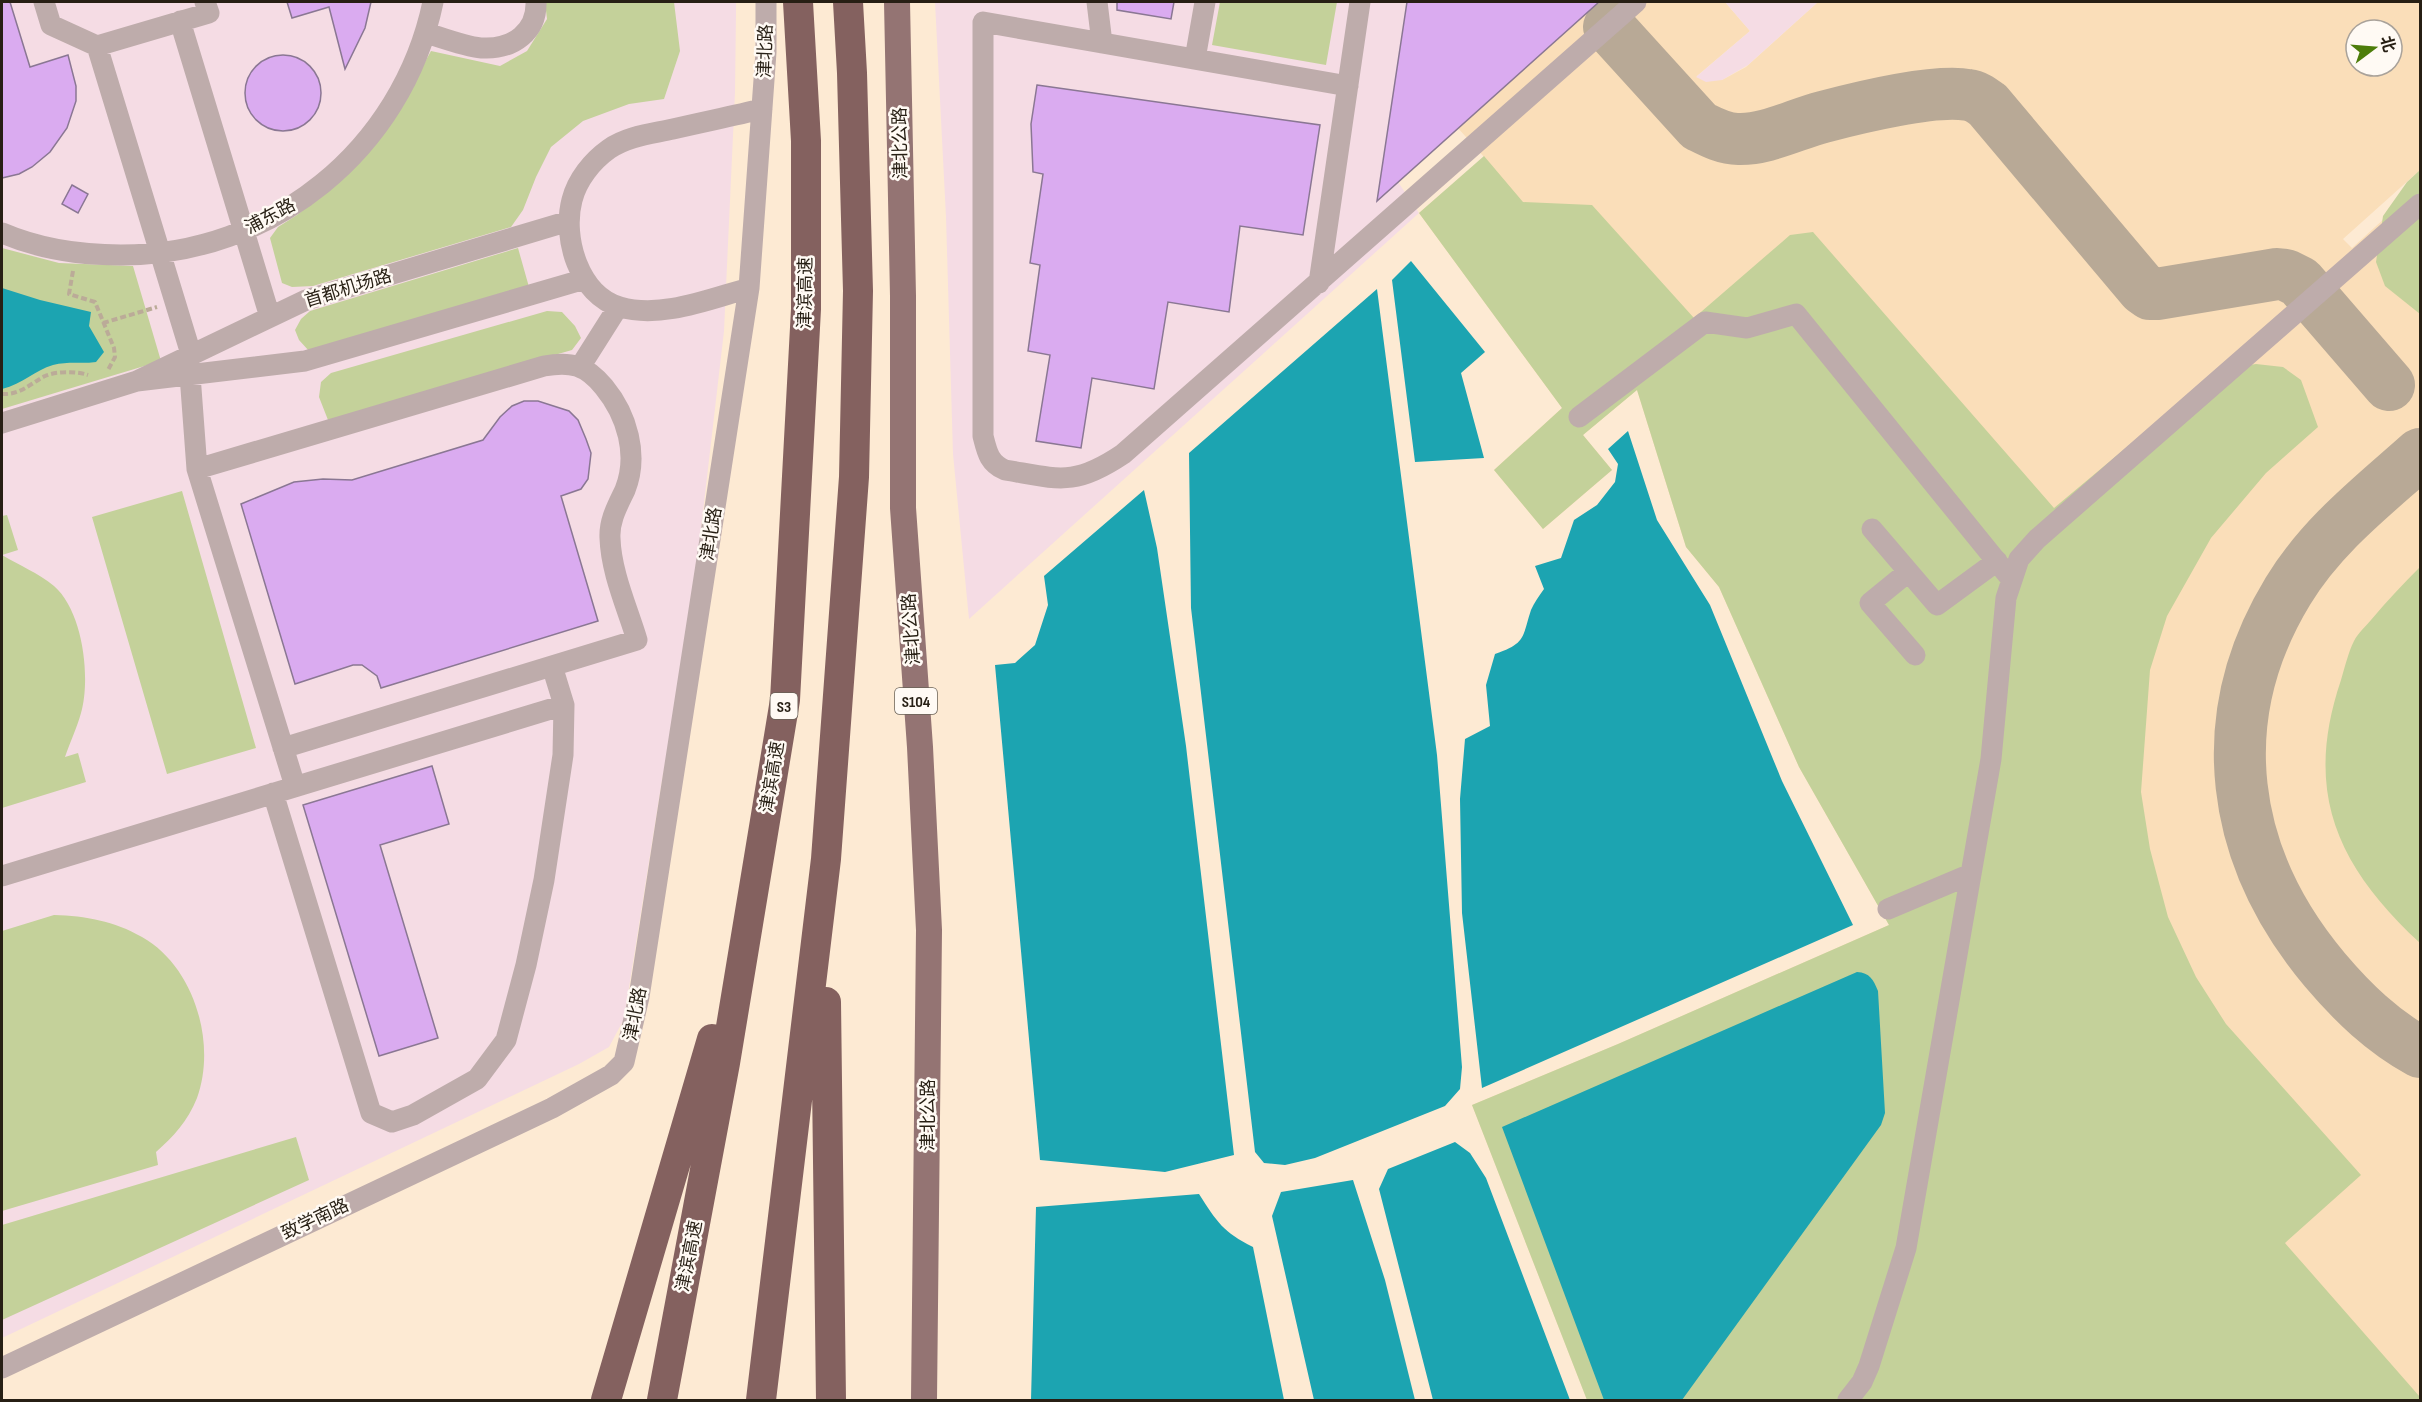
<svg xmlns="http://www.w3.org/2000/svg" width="2422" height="1402" viewBox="0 0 2422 1402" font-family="'Sofia Sans Condensed','Noto Sans SC',sans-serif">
	<rect width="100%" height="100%" fill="#fdead3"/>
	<path fill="#fadeb9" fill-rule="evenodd" d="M1599 2H1725L1750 31 1697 76 1722 80 1746 67 1818 2H2420V170L2343 239 2352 248 2420 186V1400H1587L1472 1105 1618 1044 1889 925 1799 767 1719 587 1686 547 1637 390 1583 435 1612 470 1543 529 1494 470 1562 408 1419 213 1484 157 1457 127ZM2356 30H2392V66H2356Z"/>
	<path fill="#f5dce4" d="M2 2H736V12L735 92 724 331 687 649 662 780 624 1019 609 1047 579 1064 2 1338Z
		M935 2H1599L1398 182 1419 213 969 619 953 454 946 217Z
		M1725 2H1818L1748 65 1722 80 1706 82 1696 77 1750 31Z"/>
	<path fill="#c4d19a" d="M545 2H674L680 51 664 99 629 104 583 121 551 147 536 177 523 210 511 227 313 286 292 287 282 283 270 238 278 227 297 215 349 172 390 125 431 51 500 66 527 51 547 19Z
		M1220 2H1337L1326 65 1212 45Z
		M1484 156 1523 202 1592 205 1694 318 1790 235 1813 232 2054 508 2219 370 2256 364 2283 367 2301 380 2318 427 2266 473 2211 538 2167 616 2150 670 2141 792 2150 849 2168 917 2196 977 2226 1024 2361 1175 2285 1243 2420 1397V1400H1587L1472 1105 1618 1044 1889 925 1799 767 1719 587 1686 547 1637 390 1583 435 1612 470 1543 529 1494 470 1562 408 1419 213Z
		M2420 170V314L2385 286 2376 262 2383 216 2407 182Z
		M2 248 59 263 133 266 161 361 2 409Z
		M518 248 529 287 309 351 299 340 295 330 301 319 310 311Z
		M547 311 562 312 575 326 581 338 572 350 328 420 319 397 321 382 331 373Z
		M182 491 256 748 167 774 92 517Z
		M7 515 18 550 2 555C19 565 38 573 54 586 83 611 91 678 81 713 77 728 70 742 65 757L78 753 86 782 2 808V516Z
		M2420 567V943C2337 866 2303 792 2341 680 2345 667 2348 653 2354 641 2358 633 2366 626 2371 620 2387 601 2403 584 2420 567Z
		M54 915C86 916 114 921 142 937 194 966 217 1043 197 1098 188 1121 173 1137 156 1152L158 1165 2 1211V931Z
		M296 1137 309 1180 2 1320V1225Z"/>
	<path fill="#1ca4b1" d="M1411 261 1485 352 1461 373 1484 458 1415 462 1392 280Z
		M2 288 40 300 91 312 89 326 104 352 96 362C82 364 68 361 53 365 35 370 23 384 2 389Z
		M1377 289 1437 755 1462 1067 1460 1089 1445 1106 1315 1158 1285 1165 1264 1163 1255 1152 1191 608 1189 453Z
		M1628 431 1657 520 1710 605 1782 781 1853 925 1482 1088 1462 913 1460 799 1465 739 1490 726 1486 685 1495 654C1526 643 1522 638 1531 610 1534 603 1539 596 1544 589L1535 566 1561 558 1574 520 1597 505 1615 482 1618 464 1608 449Z
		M1144 490 1157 548 1186 746 1234 1155 1165 1172 1040 1160 995 665 1015 663 1035 645 1048 605 1044 576Z
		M1857 972C1870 973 1873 979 1878 991L1885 1113 1881 1125 1682 1400H1604L1502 1127Z
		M1455 1142 1470 1153 1486 1178 1570 1400H1433L1379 1189 1388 1169Z
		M1353 1180 1385 1280 1415 1400H1314L1272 1216 1281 1192Z
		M1199 1194C1217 1222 1223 1232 1253 1247L1284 1400H1031L1036 1207Z"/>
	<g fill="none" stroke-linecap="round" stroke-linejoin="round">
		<path stroke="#b8a996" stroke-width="52" d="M1609 27 1699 126C1711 132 1724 139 1738 139 1766 140 1796 124 1823 117 1857 108 1935 89 1968 95 1976 96 1981 100 1988 105L2143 289 2150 294H2157L2277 274 2286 275 2300 282 2389 385
			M2420 454C2373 496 2322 535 2288 591 2210 719 2230 857 2325 970 2353 1003 2382 1031 2420 1052"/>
	</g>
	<path fill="#daabf0" stroke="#8a7793" stroke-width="1.5" d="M2 2H10L30 67 68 55 76 86V101L67 128 50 152 32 167 19 174 2 178Z
		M287 2H371L365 28 345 69 329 7 292 18Z
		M1117 2H1174L1171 19 1117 10Z
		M1407 2H1599L1377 201Z
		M245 93a38 38 0 1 1 76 0a38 38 0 1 1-76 0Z
		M1037 85 1320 125 1303 235 1240 226 1229 312 1168 302 1154 389 1092 378 1081 448 1036 441 1050 355 1028 351 1040 265 1030 263 1043 174 1033 172 1031 124Z
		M72 185 88 194 78 213 62 204Z
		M524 401H538L569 411 578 420 586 439 591 453 588 479 581 489 561 496 598 621 381 688 377 676 362 665H353L295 684 241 504 294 482 323 479 352 480 483 440 500 417 512 406Z
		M432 766 449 824 380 845 438 1038 379 1056 303 805Z"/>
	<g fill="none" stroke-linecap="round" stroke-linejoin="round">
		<path stroke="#bbab98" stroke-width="4" stroke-dasharray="6 3" stroke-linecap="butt" d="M73 271 69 294 95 302 114 348 115 357 108 370
			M103 323 157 307
			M2 394C20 395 30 384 45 376 57 371 76 371 88 375"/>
		<path stroke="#beacab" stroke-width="21" d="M44 2 51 25 97 46 209 13 205 2
			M1097 2 1102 43
			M180 21 270 317
			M425 33C442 37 468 48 484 48 513 49 537 32 536 2
			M97 46 191 354
			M1195 59 1205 2
			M1348 86 983 22V436C987 452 989 463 1005 470 1059 479 1074 487 1123 454L1636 2
			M569 221 306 300 137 381 305 361 585 279
			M2 233C39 249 80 255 121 255 272 255 402 150 433 2
			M1319 283 1360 2
			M749 288C709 299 661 319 620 307 579 295 562 238 572 200 577 180 592 161 609 149 628 136 651 134 673 129 703 122 733 116 762 109
			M580 367 618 307
			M190 375 197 469 295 786
			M1579 417 1705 322 1747 328 1796 314 2011 579
			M2 423 137 381
			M197 469 544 366C571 361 586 365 604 387 627 415 639 455 625 490 618 505 609 520 610 538 611 572 627 607 637 640L283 748
			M1872 529 1937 605 1997 561
			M1908 572 1870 603 1915 655
			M273 793 371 1113 392 1122 413 1115 477 1079 506 1040 526 965 544 880 563 755 564 705 552 666
			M2 876 564 705
			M1888 909 1971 874
			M2 1368 552 1108 611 1075 624 1062 639 997 749 288 766 52V2
			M1848 1400 1862 1382 1869 1366 1906 1248 1991 759 2006 598 2019 559 2037 539 2420 204"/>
		<path stroke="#947473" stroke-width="26" d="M897 2 903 296V508L920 747 929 930 924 1400"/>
		<path stroke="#84615f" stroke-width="30" d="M826 1002 831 1400
			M606 1400 712 1039
			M662 1400 725 1063 785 700 806 309V141L798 2
			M761 1400 826 859 854 477 858 291 852 73 848 2"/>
	</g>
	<g text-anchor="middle" stroke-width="5" stroke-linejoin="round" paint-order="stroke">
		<g fill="#fffaf4" stroke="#686157" stroke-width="1.5">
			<rect x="895" y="688" width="42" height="26" rx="4.5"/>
			<rect x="770.5" y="693" width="27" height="26" rx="4.5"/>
		</g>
		<g font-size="16" font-weight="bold" fill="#271f14">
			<text x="916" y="707">S104</text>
			<text x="784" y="712">S3</text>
		</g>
		<g font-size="18" fill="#271f14" stroke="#fffaf4">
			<text transform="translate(765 51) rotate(-88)" y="6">津北路</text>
			<text transform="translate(900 143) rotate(-91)" y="6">津北公路</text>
			<text transform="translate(270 216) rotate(-28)" y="6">浦东路</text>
			<text transform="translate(348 288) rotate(-17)" y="6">首都机场路</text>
			<text transform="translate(805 293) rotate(-89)" y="6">津滨高速</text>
			<text transform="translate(711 534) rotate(-81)" y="6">津北路</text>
			<text transform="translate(911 629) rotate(-94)" y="6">津北公路</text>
			<text transform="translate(772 777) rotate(-81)" y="6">津滨高速</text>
			<text transform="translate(635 1014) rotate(-79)" y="6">津北路</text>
			<text transform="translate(928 1115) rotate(-90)" y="6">津北公路</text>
			<text transform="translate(315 1219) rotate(-25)" y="6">致学南路</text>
			<text transform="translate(689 1256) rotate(-79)" y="6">津滨高速</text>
		</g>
	</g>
	<rect width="2422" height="1402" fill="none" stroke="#271f14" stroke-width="6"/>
	<g transform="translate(2374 48) rotate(74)"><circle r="28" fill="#fffaf4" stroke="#a9a29a" stroke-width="1.5"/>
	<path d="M0-4.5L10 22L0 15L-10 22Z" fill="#4d7d0a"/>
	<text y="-9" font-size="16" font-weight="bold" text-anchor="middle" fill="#271f14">北</text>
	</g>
</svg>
